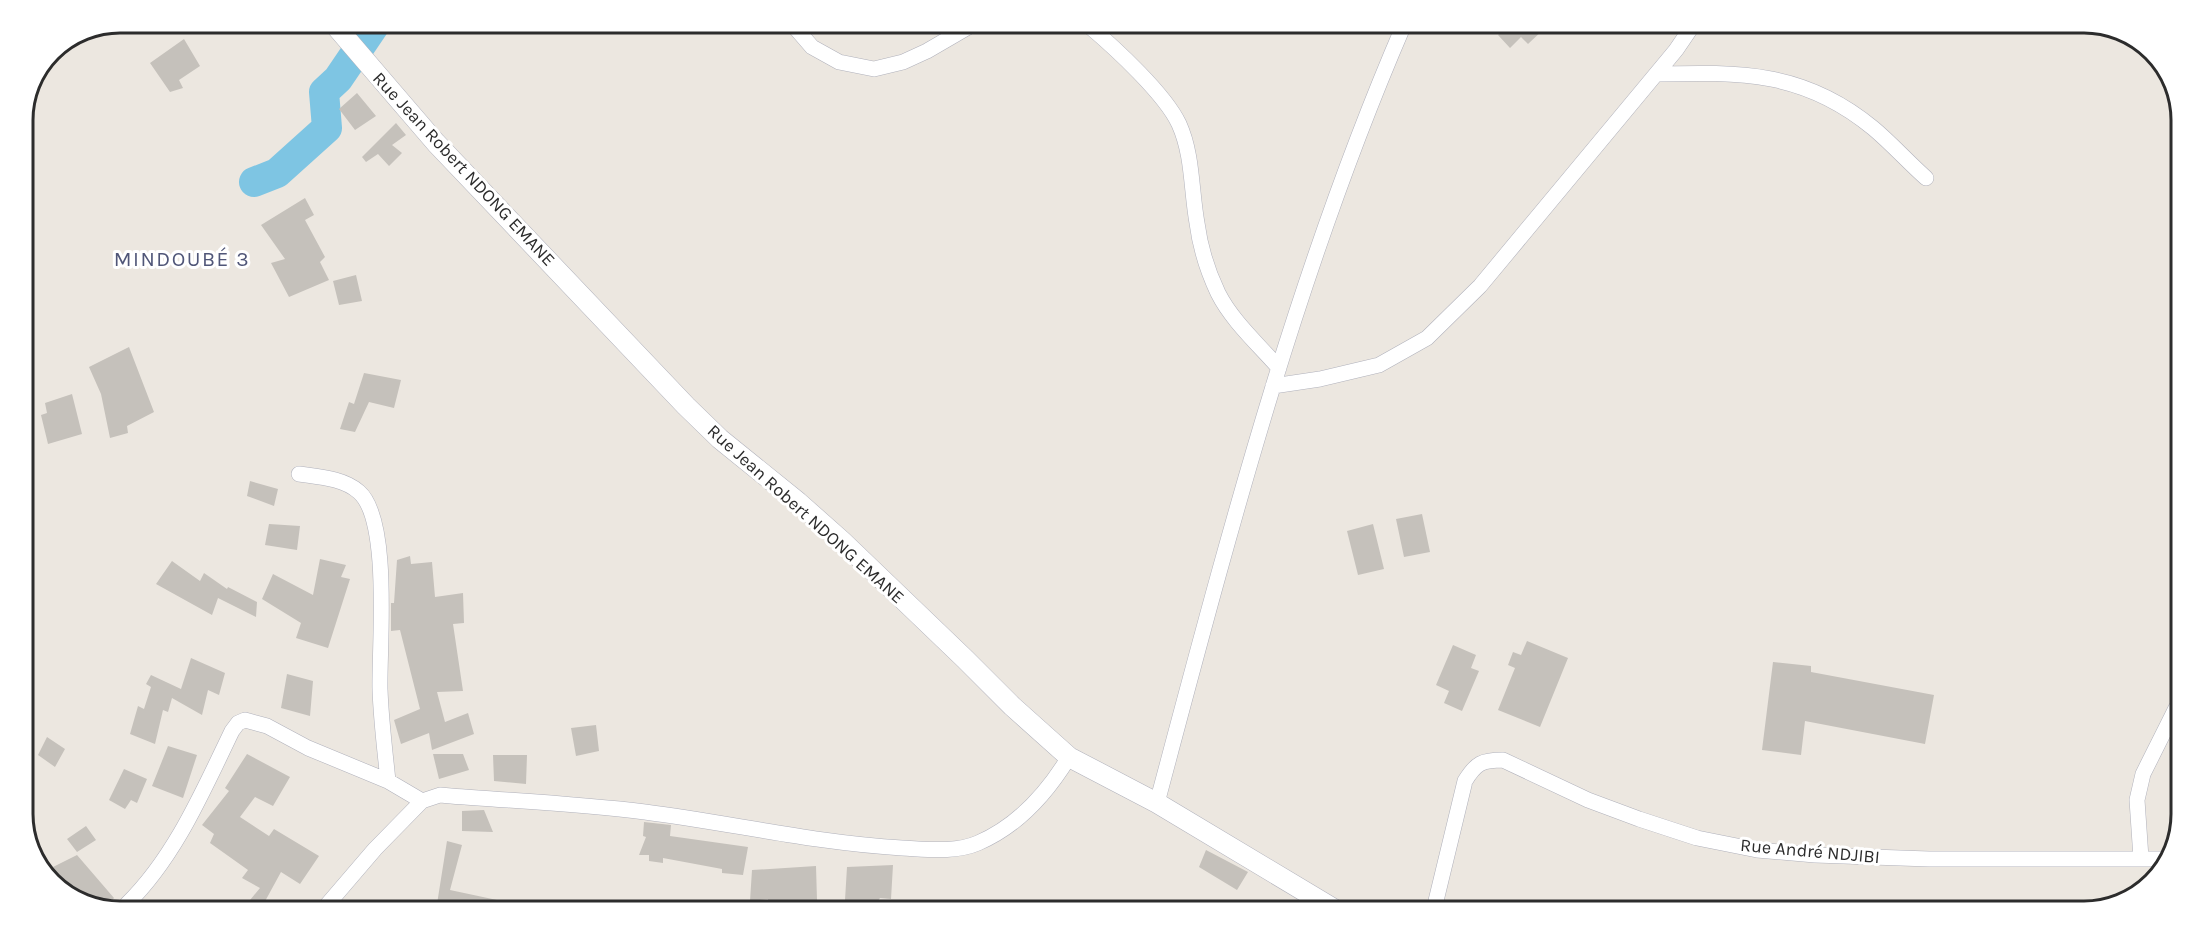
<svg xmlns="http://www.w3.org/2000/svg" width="2204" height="934" viewBox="0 0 2204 934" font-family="Karla,sans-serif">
	<rect width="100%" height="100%" fill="#ece7e0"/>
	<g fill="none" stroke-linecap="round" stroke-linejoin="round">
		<path stroke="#7ec5e3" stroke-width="30" d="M254 182 277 173 327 128 324 92 338 79 376 23"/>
	</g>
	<path fill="#c5c1bb" d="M1505 28H1545L1528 44 1521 37 1510 48 1498 35Z
		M184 39 200 66 179 80 183 88 170 92 150 63Z
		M357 93 376 116 355 130 339 109Z
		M396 123 406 135 392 145 402 153 389 166 378 154 366 162 362 157Z
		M305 198 314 215 305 220 325 257 320 262 329 280 289 297 271 263 285 259 261 225Z
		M356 275 362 301 339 305 333 281Z
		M129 347 154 412 127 426 128 433 110 438 101 394 89 367Z
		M364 373 401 380 394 408 369 402 355 432 340 429 349 402 354 404Z
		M72 394 82 434 48 444 41 415 47 413 45 403Z
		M250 481 278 489 274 506 247 496Z
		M1422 514 1430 552 1404 557 1396 519Z
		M269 524 300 526 297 550 265 545Z
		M1373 524 1384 569 1358 575 1347 531Z
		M410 556 411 564 432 562 435 597 463 593 464 623 453 624 463 691 437 692 445 722 468 713 474 734 432 750 429 733 401 744 394 720 420 709 400 630 391 631V603H394L397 560Z
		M320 559 346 565 341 577 350 579 328 648 296 638 301 623 262 599 273 574 313 595Z
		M172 561 200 581 204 573 227 589 228 587 257 602 256 617 218 598 212 615 156 584Z
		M1527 641 1568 658 1540 727 1498 710 1515 668 1508 665 1513 652 1521 655Z
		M1453 645 1476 655 1471 668 1479 671 1462 711 1444 703 1449 691 1436 685Z
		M191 658 225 673 219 695 208 690 202 715 172 698 168 712 163 710 155 744 130 734 138 706 144 709 151 687 146 684 151 675 181 689Z
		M1773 662 1811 666V672L1934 695 1925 744 1805 721 1801 755 1762 750Z
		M287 674 313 681 310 716 281 708Z
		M596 725 599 751 576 756 571 728Z
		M47 737 65 749 55 767 38 755Z
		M168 746 197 755 183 798 152 786Z
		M247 754 290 777 273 806 255 797 240 817 269 836 274 829 319 856 300 884 281 872 263 905H246L260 888 242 878 248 870 210 843 214 834 202 825 229 791 225 788Z
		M433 754H463L469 770 439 779Z
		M493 755H527L526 784 494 781Z
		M124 769 147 779 137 803 131 800 125 809 109 800Z
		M484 810 493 832 462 831V811Z
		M644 822 671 825 670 836 748 847 743 875 722 873V869L663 858V863L649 861V855H639L646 837 643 836Z
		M86 826 96 840 77 852 67 839Z
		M447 841 462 845 450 890 497 900 496 906 437 904Z
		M1206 850 1248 872 1237 890 1199 867Z
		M77 855 114 898 109 904H83L51 879 45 871Z
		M893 865 891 899 880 898 876 904 845 900 847 867Z
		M816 866 817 900 803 901V907H767L768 899 750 901 752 870Z"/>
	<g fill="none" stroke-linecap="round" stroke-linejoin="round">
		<defs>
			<path id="minor" d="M793 25 812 47 839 62 874 69 903 62 927 51 970 26
				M1089 26C1115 48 1165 94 1179 124 1193 155 1191 190 1197 223 1200 246 1208 272 1218 293 1232 321 1259 345 1279 368
				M1656 74C1741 72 1804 71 1873 128 1891 143 1908 162 1926 178
				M1273 386 1320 379 1379 365 1427 338 1480 286 1676 50 1691 28
				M299 474C319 477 343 478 359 492 391 520 379 647 380 689 381 720 385 751 388 781
				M1157 803C1227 541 1295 277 1403 27
				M2141 858 2137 800 2143 774 2176 708
				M127 904C175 857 203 791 232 731L238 723 245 720 267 726 308 748 388 781 422 801
				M327 905 375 849 422 801 440 795 451 796C515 801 581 804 645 812 731 823 815 843 902 848 926 849 955 853 978 843 1018 826 1047 793 1069 757
				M1434 909 1465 781C1476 763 1482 760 1503 760L1588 800 1639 819 1697 838 1757 850 1815 855 1929 859H2168"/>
			<path id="tertiary" d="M333 23 436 143 686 406 720 439 798 502 842 541 965 659 1012 706 1069 757 1157 803 1334 909"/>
		</defs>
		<use href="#minor" stroke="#b0b1bb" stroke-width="16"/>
		<use href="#tertiary" stroke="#b0b1bb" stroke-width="21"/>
		<use href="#minor" stroke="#fff" stroke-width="15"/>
		<use href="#tertiary" stroke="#fff" stroke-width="20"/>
	</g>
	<g text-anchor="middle" stroke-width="6" stroke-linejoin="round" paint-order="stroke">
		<g font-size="18" fill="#2c2c2c" stroke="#fff">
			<text transform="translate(464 169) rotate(47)" y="6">Rue Jean Robert NDONG EMANE</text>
			<text transform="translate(806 514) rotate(42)" y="6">Rue Jean Robert NDONG EMANE</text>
			<text transform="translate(1810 851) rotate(5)" y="6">Rue André NDJIBI</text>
		</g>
		<g font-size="21" letter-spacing="1.5" fill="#505678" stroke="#fff">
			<text x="182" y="266">MINDOUBÉ 3</text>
		</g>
	</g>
	<path d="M0 0H2204V934H0ZM120 33H2084A87 87 0 0 1 2171 120V814A87 87 0 0 1 2084 901H120A87 87 0 0 1 33 814V120A87 87 0 0 1 120 33Z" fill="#fff" fill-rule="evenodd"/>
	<path fill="none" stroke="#2c2c2c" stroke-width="3" d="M120 33H2084A87 87 0 0 1 2171 120V814A87 87 0 0 1 2084 901H120A87 87 0 0 1 33 814V120A87 87 0 0 1 120 33Z"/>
</svg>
